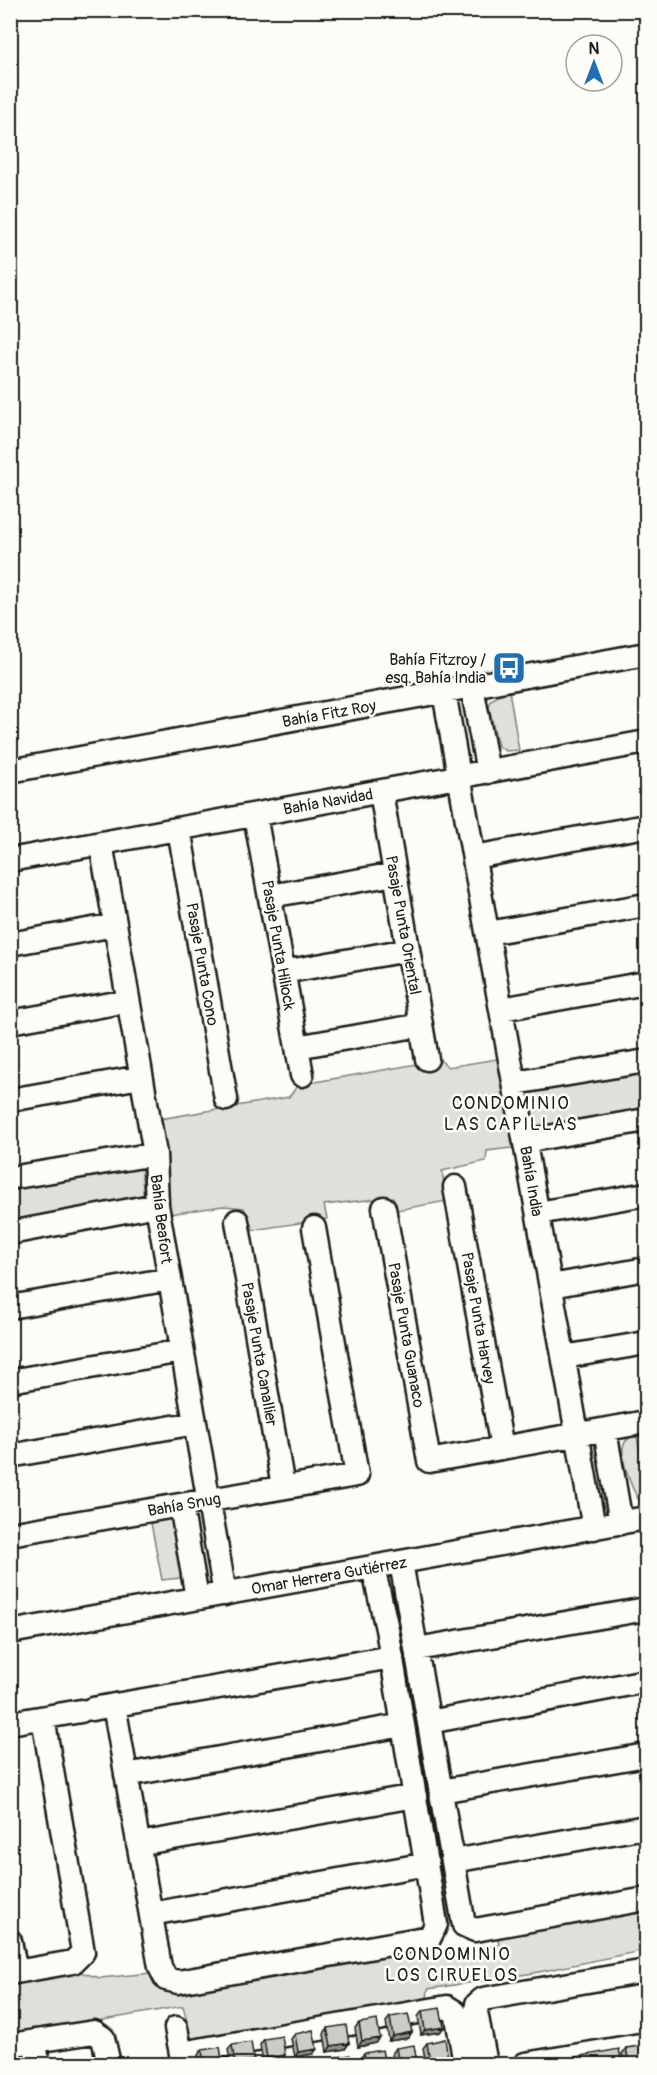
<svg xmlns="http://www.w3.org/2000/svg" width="657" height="2075" viewBox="0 0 657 2075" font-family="Pangolin,sans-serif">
	<rect width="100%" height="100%" fill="#fdfcf7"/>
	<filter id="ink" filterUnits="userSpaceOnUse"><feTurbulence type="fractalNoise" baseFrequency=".0167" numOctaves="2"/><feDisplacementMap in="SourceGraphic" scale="12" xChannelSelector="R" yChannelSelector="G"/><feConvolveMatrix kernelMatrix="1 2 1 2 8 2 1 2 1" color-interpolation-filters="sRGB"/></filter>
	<g filter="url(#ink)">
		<path fill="#e0dfdb" stroke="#7e7e7c" stroke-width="1.5" d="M509 690 519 750 506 751 498 746 489 707 491 700Z
			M503 1058 520 1147 487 1151 486 1161 442 1171 447 1201 397 1210 393 1197 324 1205 327 1219 253 1230 244 1208 223 1206 170 1214 163 1175 160 1119 289 1097 298 1085 440 1060 448 1067Z
			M646 1065V1114L529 1134 524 1087Z
			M141 1163 144 1201 11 1226V1184Z
			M636 1433 646 1481V1497L638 1499C631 1486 621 1462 623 1447 624 1440 631 1437 636 1433Z
			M167 1515 174 1521 183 1569 180 1578 162 1580 150 1518Z
			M646 1903V1950L534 1973 428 1989 427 2000 192 2041 183 2006 11 2036V1982L77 1971 100 1978 152 1973 160 1985 413 1946 415 1959 499 1945 497 1930Z"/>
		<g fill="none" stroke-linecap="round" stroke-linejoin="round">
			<defs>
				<path id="minor" d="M472 687 488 772
					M444 692 594 1528
					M10 771 646 654
					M381 792 427 1059
					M255 815 302 1075
					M179 829 226 1099
					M101 843 155 1154 157 1205 225 1594
					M474 857 646 826
					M10 860 646 742
					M270 896 395 874
					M488 933 646 905
					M10 944 115 925
					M283 972 408 950
					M502 1009 646 983
					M10 1022 128 1001
					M297 1047 421 1025
					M515 1083 646 1061
					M10 1100 141 1077
					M525 1141 646 1120
					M10 1178 155 1154
					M455 1187 502 1448
					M384 1208 429 1461 646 1422
					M538 1213 646 1194
					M237 1221 283 1487
					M10 1233 157 1205
					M551 1286 646 1269
					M10 1307 170 1279
					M564 1357 646 1343
					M10 1381 182 1351
					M605 1430 621 1523
					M10 1456 195 1423
					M181 1505 197 1598
					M10 1534 357 1475 314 1228
					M401 1562 464 1925 475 1930 646 1899
					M10 1632 646 1518
					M417 1649 646 1609
					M114 1705 160 1967 166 1979 178 1982 430 1937 436 1924 387 1629 373 1567
					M92 1709 392 1657
					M429 1722 646 1681
					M10 1723 81 1711
					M126 1775 403 1725
					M441 1791 646 1755
					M138 1844 415 1796
					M453 1861 646 1827
					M151 1914 427 1864
					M10 1941 16 1972
					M10 1973 73 1962 83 1952 43 1718
					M176 2028 183 2064
					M35 2041 38 2064
					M10 2045 94 2032 103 2038 109 2064
					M181 2053 447 2007 455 2012 457 2017 465 2064
					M486 2064 476 2012 477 2004 483 1999 646 1971
					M525 2064 646 2044"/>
			</defs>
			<use href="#minor" stroke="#1c1c1c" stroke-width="27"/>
			<use href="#minor" stroke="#fdfcf7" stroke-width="22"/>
		</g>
		<path fill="#afafac" stroke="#1c1c1c" stroke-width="1.5" d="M422 2011 444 2027 440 2032 421 2035 418 2017Z
			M390 2017 412 2032 408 2038 389 2041 386 2022Z
			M359 2023 376 2043 358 2047 355 2028Z
			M327 2028 349 2043 345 2049 327 2052 324 2034Z
			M295 2034 313 2054 295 2057 291 2039Z
			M264 2039 282 2060 263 2063 260 2045Z
			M427 2043 448 2058 445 2063 426 2064 423 2048Z
			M232 2045 254 2060 250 2064H231L228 2050Z
			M396 2048 417 2064H394L392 2054Z
			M626 2048 646 2064H624L622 2054Z
			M202 2050 223 2064H200L198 2055Z
			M364 2053 385 2064H361L360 2059Z
			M332 2058 352 2064H328Z
			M570 2058 622 2064H566Z"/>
		<path fill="#8f8e8c" stroke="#1c1c1c" stroke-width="1.5" d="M444 2027 440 2032 421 2035 425 2030Z
			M412 2032 408 2038 389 2041 393 2036Z
			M380 2038 376 2043 358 2047 362 2041Z
			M349 2043 345 2049 327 2052 331 2046Z
			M317 2049 313 2054 295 2057 298 2052Z
			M285 2055 282 2060 263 2063 267 2058Z
			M448 2058 445 2063 428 2064 430 2061Z
			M254 2060 250 2064H234L235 2063Z"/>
		<path fill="#cccbc8" stroke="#1c1c1c" stroke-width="1.5" d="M440 2008 444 2027 425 2030 422 2011Z
			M408 2014 412 2032 393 2036 390 2017Z
			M377 2020 380 2038 362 2041 359 2023Z
			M346 2025 349 2043 331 2046 327 2028Z
			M313 2030 317 2049 298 2052 295 2034Z
			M282 2036 285 2055 267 2058 264 2039Z
			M445 2039 448 2058 430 2061 427 2043Z
			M251 2042 254 2060 235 2063 232 2045Z
			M414 2045 417 2063 399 2064 396 2048Z
			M646 2045V2064H629L626 2048Z
			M220 2047 223 2064H204L202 2050Z
			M619 2049 622 2064H571L570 2058Z
			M382 2050 385 2064H366L364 2053Z
			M350 2055 352 2064H333L332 2058Z
			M557 2060 558 2064H539V2063Z
			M319 2061V2064H300Z"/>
	</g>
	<defs>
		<symbol id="bus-square" viewBox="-11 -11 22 22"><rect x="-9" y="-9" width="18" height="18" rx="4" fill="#1f6fb2" stroke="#fdfcf7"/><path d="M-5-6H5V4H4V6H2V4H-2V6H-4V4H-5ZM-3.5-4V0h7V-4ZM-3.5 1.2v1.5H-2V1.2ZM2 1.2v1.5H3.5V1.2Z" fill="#fff"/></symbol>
	</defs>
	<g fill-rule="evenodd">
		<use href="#bus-square" x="490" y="649" width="38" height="38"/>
	</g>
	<g text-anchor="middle" stroke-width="5" stroke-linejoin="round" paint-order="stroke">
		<g font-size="16" fill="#1c1c1c" stroke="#fdfcf7" text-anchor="end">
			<text x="486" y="665">Bahía Fitzroy /<tspan x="486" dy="18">esq. Bahía India</tspan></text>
		</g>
		<g font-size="16" fill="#1c1c1c" stroke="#fdfcf7">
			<text transform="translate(329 713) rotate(-10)" y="6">Bahía Fitz Roy</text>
			<text transform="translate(328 801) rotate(-10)" y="6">Bahía Navidad</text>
			<text transform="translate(404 925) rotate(80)" y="6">Pasaje Punta Oriental</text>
			<text transform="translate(279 945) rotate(80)" y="6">Pasaje Punta Hiliock</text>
			<text transform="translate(203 964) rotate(80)" y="6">Pasaje Punta Cono</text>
			<text transform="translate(532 1181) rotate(80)" y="6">Bahía India</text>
			<text transform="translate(162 1219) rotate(83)" y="6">Bahía Beafort</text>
			<text transform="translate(479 1318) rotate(80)" y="6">Pasaje Punta Harvey</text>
			<text transform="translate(407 1335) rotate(80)" y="6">Pasaje Punta Guanaco</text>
			<text transform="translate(260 1354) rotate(80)" y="6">Pasaje Punta Canallier</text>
			<text transform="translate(184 1504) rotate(-10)" y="6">Bahía Snug</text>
			<text transform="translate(329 1575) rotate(-10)" y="6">Omar Herrera Gutiérrez</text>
		</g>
		<g font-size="18" letter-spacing="1.5" fill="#1c1c1c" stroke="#fdfcf7">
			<text x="511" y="1109">CONDOMINIO<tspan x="511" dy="21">LAS CAPILLAS</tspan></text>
			<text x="452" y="1960">CONDOMINIO<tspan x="452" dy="21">LOS CIRUELOS</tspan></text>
		</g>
	</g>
	<rect width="657" height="2075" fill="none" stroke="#fdfcf7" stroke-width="36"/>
	<rect x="18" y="18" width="621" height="2039" fill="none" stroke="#1c1c1c" stroke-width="2" filter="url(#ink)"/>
	<g transform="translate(594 63)"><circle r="28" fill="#fdfcf7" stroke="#a3a29f" stroke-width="1.5"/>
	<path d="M0-4.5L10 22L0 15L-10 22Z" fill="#1f6fb2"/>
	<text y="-9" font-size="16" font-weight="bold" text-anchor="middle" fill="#1c1c1c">N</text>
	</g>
</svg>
